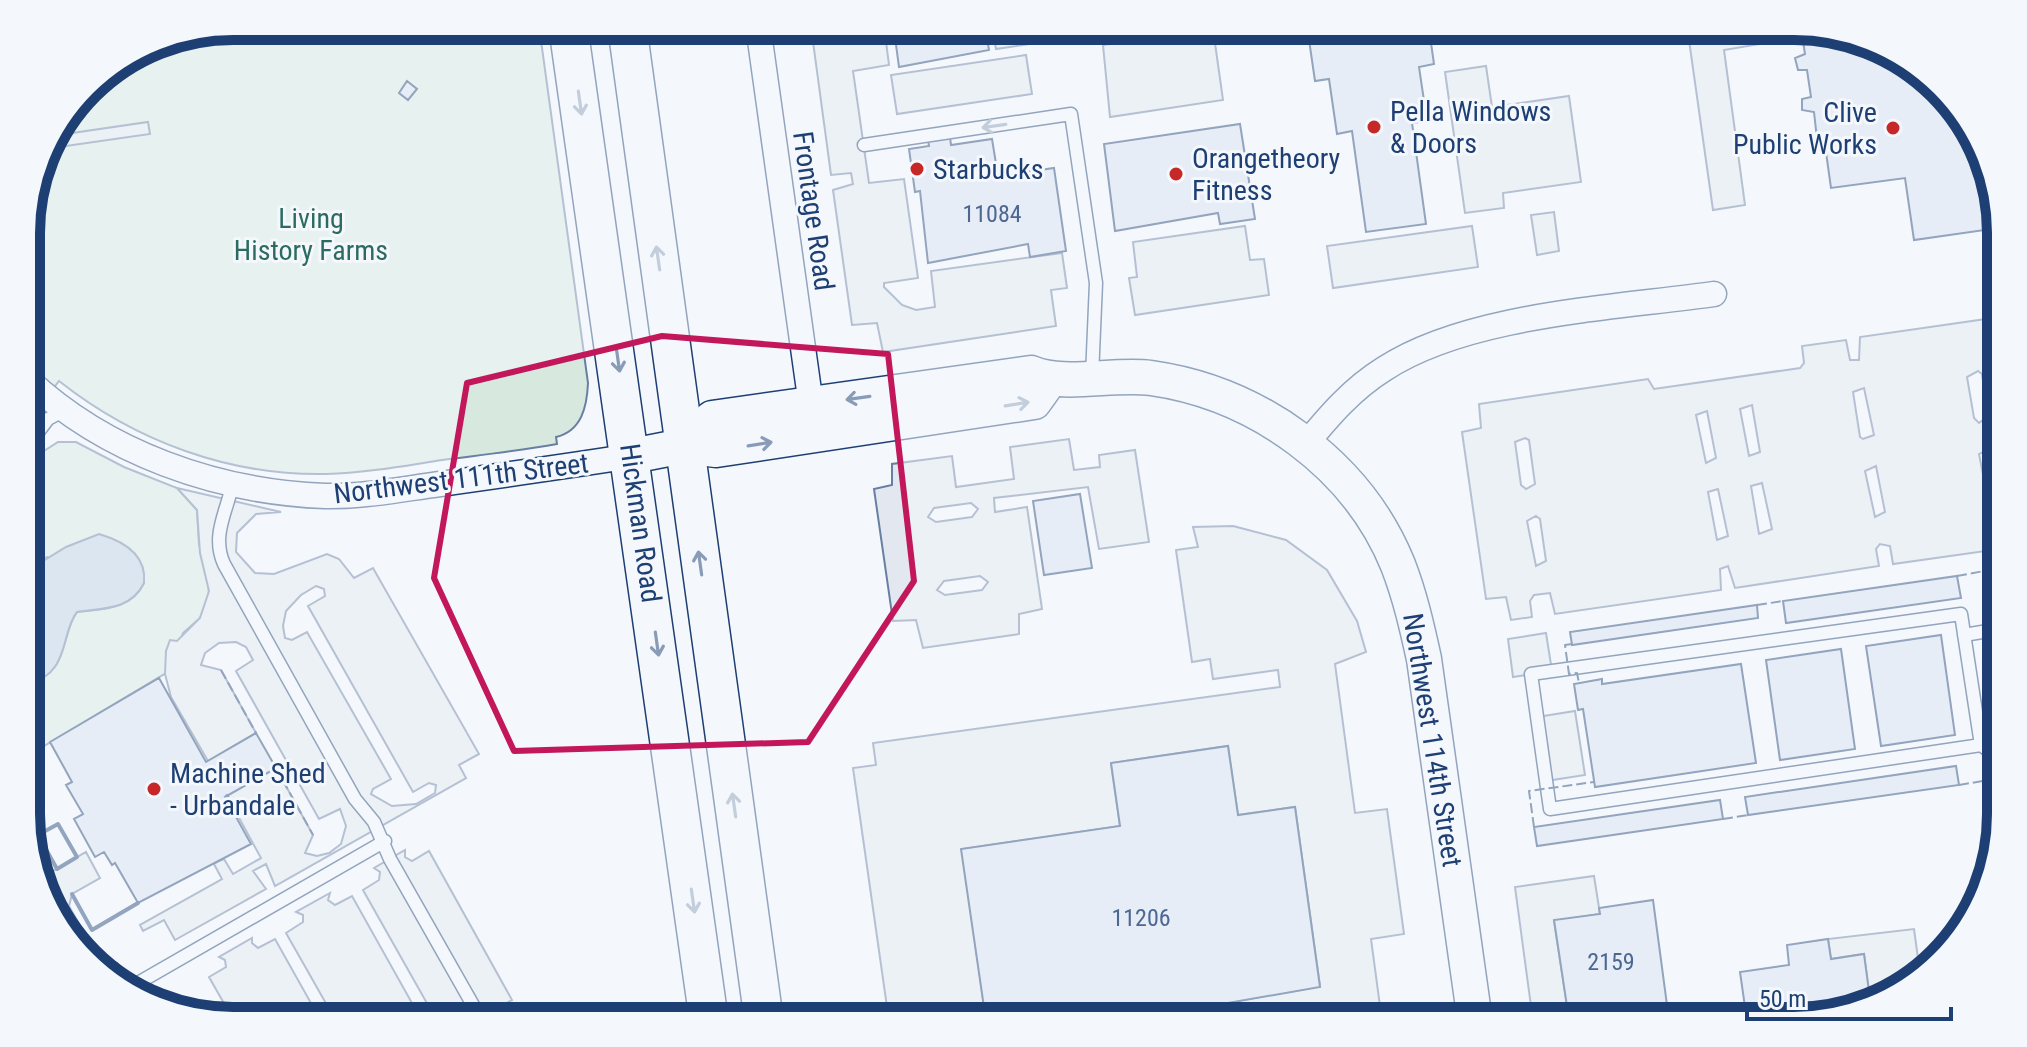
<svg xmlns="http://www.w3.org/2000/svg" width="2027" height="1047" viewBox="0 0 2027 1047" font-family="'Roboto Condensed',sans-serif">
	<rect width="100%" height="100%" fill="#f4f7fb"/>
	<path fill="#d7e8df" stroke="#687fa3" stroke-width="2" d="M233 26H539L588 383C587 406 582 431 556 437L557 444C519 451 480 455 442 460 403 466 365 473 326 474 229 476 135 441 59 381L27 423 26 219 48 141 96 78 154 42Z
		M58 442H76L124 467 177 488 197 510 199 544 208 573 209 596 200 618 183 633 171 670 29 755 27 684C71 674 60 633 77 612 103 609 131 610 144 583L47 557 27 571V474L44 451Z"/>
	<path fill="#e3e8f0" stroke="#687fa3" stroke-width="2" fill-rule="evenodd" d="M884 26 889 65 853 71 869 183 904 179 918 278 884 283V287L902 305 916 310 935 307 931 271 1062 253 1067 288 1051 290 1056 326 883 352 877 323 852 325 833 190 853 184 851 173 831 175 811 27Z
		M992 26H1139L1140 28 996 49Z
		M1687 26H1758L1760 44 1724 50 1745 205 1713 210Z
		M1213 29 1223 100 1110 117 1103 45Z
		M1026 55 1032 94 897 114 891 75Z
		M1486 66 1492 107 1569 96 1581 182 1503 193 1504 208 1465 213 1445 72Z
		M148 122 150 134 45 149 52 136Z
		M1554 212 1559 251 1537 255 1531 215Z
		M1245 226 1250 260 1264 259 1269 295 1135 315 1129 278 1137 277 1133 242Z
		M1472 226 1478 267 1333 288 1327 246Z
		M2000 317V549L1893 564 1890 546 1880 544 1876 549 1879 566 1735 588 1728 566 1720 569 1721 590 1555 614 1550 593 1534 595 1530 601 1532 617 1511 620 1506 597 1486 599 1462 432 1481 428 1479 404 1648 379 1654 389 1800 368 1804 363 1802 346 1846 340 1850 360H1859L1860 337ZM1978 371 1982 374 1988 416 1979 423 1974 418 1967 377ZM1864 388 1874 435 1863 439 1860 437 1853 392ZM1752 405 1760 452 1749 456 1740 409ZM1707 411 1716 458 1706 463 1696 415ZM1525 438 1529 440 1535 484 1526 489 1521 485 1515 442ZM1990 449 1999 498 1988 500 1979 454ZM1876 466 1885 512 1875 517 1865 471ZM1762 483 1772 529 1759 534 1751 486ZM1718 489 1728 536 1717 540 1708 492ZM1536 516 1540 519 1546 561 1536 566 1527 521Z
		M1069 439 1074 470 1100 467 1099 455 1135 450 1149 542 1099 549 1088 487 994 498 995 512 1027 507 1042 609 1019 614V634L923 648 916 620 893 621 874 489 892 485V464L952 456 956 487 1014 479 1010 447ZM971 503 978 509 972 517 936 522 928 517 934 508ZM980 576 988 582 982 590 945 595 937 590 944 581Z
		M177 488 281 512 256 514 237 533 236 552 255 573 274 574 327 554 339 559 354 578 373 568 479 754 459 765 466 778 275 886 266 864 253 871 266 889 175 940 164 920 143 931 140 925 222 879 214 864 219 861 224 859 233 874 261 858 227 796 276 768 313 835 305 853 317 856 329 853 341 844 346 826 340 809 319 819 236 671 253 660 246 647 236 642 219 643 205 653 201 665 221 670 256 733 208 761 171 697 165 674 166 651 170 640 177 641 200 618 209 591 200 553 197 510ZM316 586 324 589 325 596 308 606 413 792 429 783 436 785 435 793 416 804 392 806 371 794 373 789 391 779 307 632 292 640 285 638 283 626 286 611 301 595Z
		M1233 526 1286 540 1327 570 1357 621 1366 652 1335 664 1355 813 1387 809 1404 934 1371 939 1382 1021H1218L1216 1005 1320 986 1295 807 1238 815 1228 746 1111 763 1120 826 962 849 986 1021H889L853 768 876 765 873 743 1280 687 1278 670 1213 679 1210 659 1192 662 1176 550 1198 547 1193 527Z
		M1546 633 1552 671 1513 677 1508 639Z
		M1575 711 1585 775 1546 781 1537 717Z
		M405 850V857L412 861 429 851 512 1000 494 1010 498 1021H437L363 890 379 880 380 872 374 868Z
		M86 852 100 878 72 894 69 906 99 959 107 964 117 963 115 978 69 939 43 877Z
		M1594 876 1600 914 1554 921 1568 1012 1612 1006 1614 1021H1533L1515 887Z
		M330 893 328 900 335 905 352 896 422 1021H336L286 933 303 922V915L296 912Z
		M1914 929 1920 973 1908 986 1870 999 1864 954 1831 959 1828 939Z
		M252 938V943L258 948 275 939 321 1021H234L209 977 226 967 225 960 219 957Z
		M1190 1009 1192 1021H1106Z"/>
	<path fill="#bed0e5" stroke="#687fa3" stroke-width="2" d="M99 534C123 541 147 554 144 583 131 610 103 608 77 612 60 633 71 674 27 684V571L66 547Z"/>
	<path fill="#d5e0f0" stroke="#1d3f73" stroke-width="2" d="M896 26H985L989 50 899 67 894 30Z
		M1307 26H1439L1441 41 1431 43 1434 64 1419 67 1427 121 1412 123 1426 224 1366 232 1352 131 1337 134 1329 79 1315 81Z
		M1801 28 1886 48 1966 118 1999 207V228L1914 240 1905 178 1831 188 1824 138 1817 139 1814 112 1802 110V99L1811 97 1807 70H1798L1795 58 1805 54Z
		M407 81 417 89 408 100 399 93Z
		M1240 124 1255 219 1220 224 1218 213 1115 231 1104 144Z
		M950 137 951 145 992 139 998 176 1054 168 1066 251 1030 257 1028 244 928 263 920 191 915 192 909 149 929 146 928 140Z
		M1080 494 1092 568 1044 575 1033 501Z
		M2000 569V608L1989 610 1984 571Z
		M1957 576 1961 598 1786 623 1783 601Z
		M1757 605 1758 618 1572 645 1570 632Z
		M1941 635 1955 735 1881 746 1866 646Z
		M1841 649 1855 749 1780 760 1766 660Z
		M2001 649V723L1990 650Z
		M1741 664 1756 763 1595 787 1583 709 1578 710 1574 684 1602 679V684Z
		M159 678 206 762 256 733 276 768 225 797 251 844 138 903 115 863 112 865 104 852 95 857 74 819 83 814 66 785 72 782 50 742Z
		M1228 746 1238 815 1295 807 1320 987 1216 1005 1218 1021H1192L1190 1009 1106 1021H986L961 849 1120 826 1111 763Z
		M1956 766 1959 785 1748 815 1745 797Z
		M1720 800 1723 819 1537 846 1534 827Z
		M1653 900 1667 1005 1612 1012V1006L1568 1013 1554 920 1600 914 1599 908Z
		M1828 939 1831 959 1864 954 1870 999 1807 1021H1747L1740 972 1789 965 1787 945Z"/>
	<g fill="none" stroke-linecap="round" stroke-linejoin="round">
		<defs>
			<path id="lane" d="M864 145 1071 114 1096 283 1092 376
				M27 447 48 419 63 411
				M233 482C227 512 211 535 224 564L355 799 374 822 390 859 482 1021
				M1961 614 1981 745 1550 809 1531 674Z
				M1964 635 2000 629
				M1981 745 2001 760
				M119 981 138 983 385 841"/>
			<path id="street" d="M758 26 811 405
				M27 379C106 453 217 492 325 496 363 497 402 489 440 484 504 475 568 466 632 456
				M1306 444C1329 416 1352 389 1384 369 1468 314 1615 308 1714 294"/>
			<path id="secondary" d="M683 446 712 418 1031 373C1064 387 1113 373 1151 378 1257 393 1357 464 1398 565 1410 596 1417 627 1424 659L1475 1021
				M632 456 683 446 716 450 1034 402 1049 381"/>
			<path id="primary" d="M568 26 709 1021
				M627 26 764 1021"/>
		</defs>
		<use href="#lane" stroke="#1d3f73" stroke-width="15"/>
		<use href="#street" stroke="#1d3f73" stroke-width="27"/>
		<use href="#secondary" stroke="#1d3f73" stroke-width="37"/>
		<use href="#primary" stroke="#1d3f73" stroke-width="41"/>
		<use href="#lane" stroke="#f4f7fb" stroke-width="12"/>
		<use href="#street" stroke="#f4f7fb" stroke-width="24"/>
		<use href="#secondary" stroke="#f4f7fb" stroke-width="34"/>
		<use href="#primary" stroke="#f4f7fb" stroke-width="38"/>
		<path stroke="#1d3f73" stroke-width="2" stroke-dasharray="10 4" stroke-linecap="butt" d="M1957 576 1984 571
			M1757 605 1783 601
			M1572 644 1565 645 1569 674 1577 673 1579 683
			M221 670 256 733
			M276 768 313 835
			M1959 785 2001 778
			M1723 819 1748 815
			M1534 827 1529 791 1594 782"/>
		<path stroke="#1d3f73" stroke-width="4" d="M227 796 233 811
			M58 824 77 857 57 869 38 835Z
			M72 894 92 930 138 903"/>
	</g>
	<defs><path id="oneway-shaft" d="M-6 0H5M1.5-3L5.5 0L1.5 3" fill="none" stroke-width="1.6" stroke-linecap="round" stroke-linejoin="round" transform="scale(2)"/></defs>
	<g stroke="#889bb7">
		<use href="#oneway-shaft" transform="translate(580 103) rotate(82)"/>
		<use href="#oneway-shaft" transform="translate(994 126) rotate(172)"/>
		<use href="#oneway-shaft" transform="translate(658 258) rotate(-98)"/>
		<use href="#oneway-shaft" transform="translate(618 360) rotate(82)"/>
		<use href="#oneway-shaft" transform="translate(858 398) rotate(172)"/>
		<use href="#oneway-shaft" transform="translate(1017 404) rotate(-9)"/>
		<use href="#oneway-shaft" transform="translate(760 444) rotate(-9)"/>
		<use href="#oneway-shaft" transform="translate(700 563) rotate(-98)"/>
		<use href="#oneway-shaft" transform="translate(657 644) rotate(82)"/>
		<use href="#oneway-shaft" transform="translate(734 805) rotate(-98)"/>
		<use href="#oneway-shaft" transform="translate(693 901) rotate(82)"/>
	</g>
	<path d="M0 0H2027V1047H0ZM662 336 888 354 914 581 808 742 514 751 434 578 467 383Z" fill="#f4f7fb" fill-opacity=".55" fill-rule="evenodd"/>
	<path fill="none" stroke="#c2185b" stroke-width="6" stroke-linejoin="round" d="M662 336 888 354 914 581 808 742 514 751 434 578 467 383Z"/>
	<g fill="#c62828" stroke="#f4f7fb" stroke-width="3">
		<circle cx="1374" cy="127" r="8"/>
		<circle cx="1893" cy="128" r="8"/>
		<circle cx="917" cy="169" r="8"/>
		<circle cx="1176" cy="174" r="8"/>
		<circle cx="154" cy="789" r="8"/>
	</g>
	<g text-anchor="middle" stroke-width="6" stroke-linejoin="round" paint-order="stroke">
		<g font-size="24" fill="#4b6792">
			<text x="992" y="222">11084</text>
			<text x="1141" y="926">11206</text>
			<text x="1611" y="970">2159</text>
		</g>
		<g font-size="28" fill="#1d3f73" stroke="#f4f7fb" text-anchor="start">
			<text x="1390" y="121">Pella Windows<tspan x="1390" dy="32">&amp; Doors</tspan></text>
			<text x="1877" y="122" text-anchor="end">Clive<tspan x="1877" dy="32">Public Works</tspan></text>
			<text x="1192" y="168">Orangetheory<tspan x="1192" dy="32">Fitness</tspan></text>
			<text x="933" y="179">Starbucks</text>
			<text x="170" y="783">Machine Shed<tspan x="170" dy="32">- Urbandale</tspan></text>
		</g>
		<g font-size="28" fill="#1d3f73" stroke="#f4f7fb">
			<text transform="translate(814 211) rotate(82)" y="10">Frontage Road</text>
			<text transform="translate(461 478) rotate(-7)" y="10">Northwest 111th Street</text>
			<text transform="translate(641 523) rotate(82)" y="10">Hickman Road</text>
			<text transform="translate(1433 740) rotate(81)" y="10">Northwest 114th Street</text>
		</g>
		<g font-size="28" fill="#2c6c60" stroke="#f4f7fb">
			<text x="311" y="228">Living<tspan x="311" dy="32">History Farms</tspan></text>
		</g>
	</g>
	<path d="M0 0H2027V1047H0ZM233 40H1794A193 193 0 0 1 1987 233V814A193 193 0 0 1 1794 1007H233A193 193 0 0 1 40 814V233A193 193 0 0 1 233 40Z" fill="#f4f7fb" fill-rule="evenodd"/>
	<path fill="none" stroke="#1d3f73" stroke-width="10" d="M233 40H1794A193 193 0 0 1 1987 233V814A193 193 0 0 1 1794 1007H233A193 193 0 0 1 40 814V233A193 193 0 0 1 233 40Z"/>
	<path d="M1747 1007v12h204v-12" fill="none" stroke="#1d3f73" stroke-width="4"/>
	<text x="1759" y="1007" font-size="24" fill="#1d3f73" stroke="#f4f7fb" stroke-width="6" paint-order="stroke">50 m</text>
</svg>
